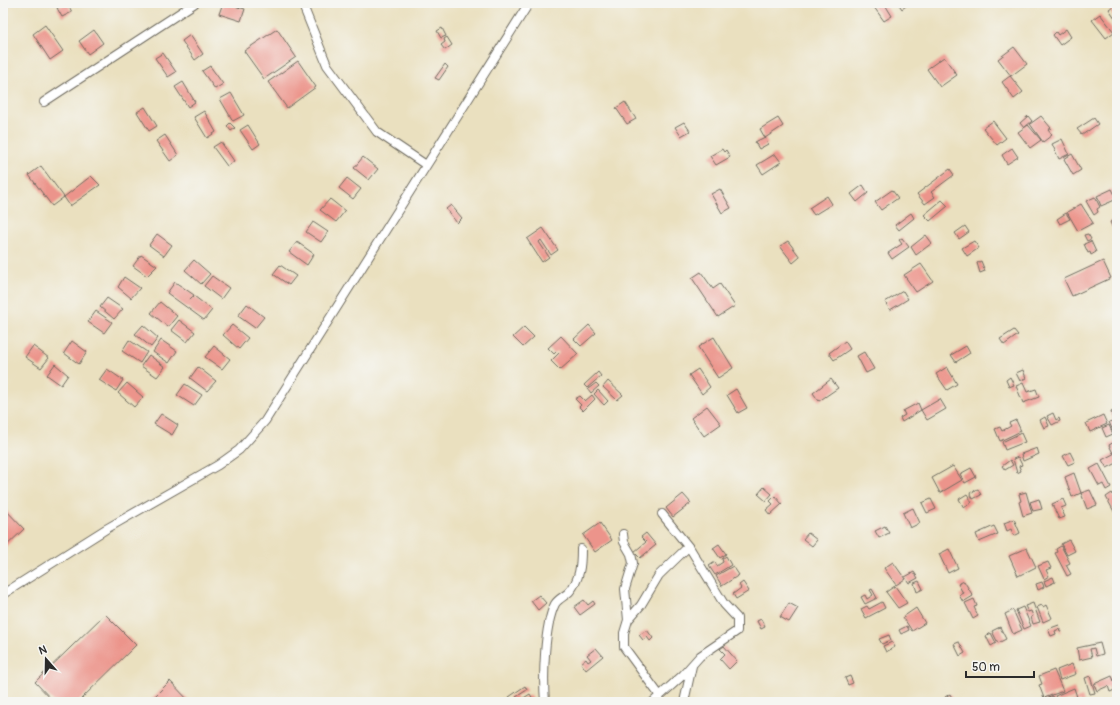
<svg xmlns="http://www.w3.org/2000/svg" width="1120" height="705" viewBox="0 0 1120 705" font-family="Pangolin,sans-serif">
	<rect width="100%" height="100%" fill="#f6f6f2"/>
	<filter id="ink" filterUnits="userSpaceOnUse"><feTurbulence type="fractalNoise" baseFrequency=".025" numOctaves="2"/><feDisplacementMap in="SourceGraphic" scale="8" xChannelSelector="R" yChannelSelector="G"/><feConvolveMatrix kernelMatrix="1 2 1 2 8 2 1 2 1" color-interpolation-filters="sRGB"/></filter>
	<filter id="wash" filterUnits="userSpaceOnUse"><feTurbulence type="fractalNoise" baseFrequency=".012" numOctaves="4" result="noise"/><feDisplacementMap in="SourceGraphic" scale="16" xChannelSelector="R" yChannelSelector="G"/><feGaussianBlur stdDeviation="0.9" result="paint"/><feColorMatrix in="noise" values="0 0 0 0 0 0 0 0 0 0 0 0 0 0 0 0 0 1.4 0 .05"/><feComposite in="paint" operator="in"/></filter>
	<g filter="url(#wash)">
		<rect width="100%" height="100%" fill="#eae0bf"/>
		<g id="blocks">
			<path fill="#ec948b" d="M67 3 72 12 62 17 57 8Z
				M223 3 245 9 241 21 219 14Z
				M871 3H884L892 16 884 21Z
				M898 3H910L902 9Z
				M1117 3V21L1109 9Z
				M1100 14 1114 32 1106 38 1092 20Z
				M45 25 63 51 50 60 33 34Z
				M442 28 446 36 441 38 437 31Z
				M277 29 296 57 264 79 244 51Z
				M1066 29 1071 37 1060 45 1053 35 1056 32 1058 35Z
				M94 30 103 43 88 54 79 41Z
				M190 35 203 54 195 60 182 41Z
				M447 37 452 45 445 50 441 45 445 42 444 39Z
				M1014 47 1027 64 1011 76 998 59Z
				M163 53 176 72 168 77 155 58Z
				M944 57 957 75 940 87 927 69Z
				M298 61 316 87 287 108 268 82Z
				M445 64 448 67 439 80 435 78Z
				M210 66 223 84 215 89 202 71Z
				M1010 76 1023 92 1014 99 1002 82Z
				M183 82 195 102 188 107 175 87Z
				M231 93 244 115 233 121 220 99Z
				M625 102 636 119 627 124 616 108Z
				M145 107 157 126 149 131 137 112Z
				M204 111 216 132 207 138 194 117Z
				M1028 116 1032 121 1024 128 1020 123Z
				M1041 116 1051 128 1048 130 1052 135 1043 142 1030 124Z
				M778 118 783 126 765 138 760 129Z
				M1094 118 1098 124 1082 135 1077 129Z
				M993 121 1006 138 997 145 983 128Z
				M684 122 690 131 681 136 675 127Z
				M230 123 235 128 231 131 227 126Z
				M248 125 260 144 253 149 240 130Z
				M1028 125 1041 140 1030 148 1018 132Z
				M165 135 178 155 170 161 156 141Z
				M765 137 768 144 759 149 755 142Z
				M1062 139 1069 154 1059 159 1052 144Z
				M221 142 234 161 227 166 213 147Z
				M1012 148 1018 157 1007 164 1002 155Z
				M722 149 724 152 726 150 730 157 716 165 710 156Z
				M775 154 781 162 763 174 757 165Z
				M1072 154 1081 170 1073 175 1064 159Z
				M363 157 378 169 369 180 354 168Z
				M41 166 64 197 52 206 29 175Z
				M950 169 954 175 931 192 935 197 925 204 917 194Z
				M91 176 100 185 70 206 64 197Z
				M347 178 361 189 353 199 339 188Z
				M863 185 868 193 857 202 851 194Z
				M720 189 731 208 722 213 711 194Z
				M1112 189 1117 199 1101 206 1097 196Z
				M892 190 898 198 881 210 875 202Z
				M827 196 832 204 814 215 809 208Z
				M1095 197 1100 207 1097 209 1098 212 1094 215 1086 201Z
				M330 199 345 211 336 222 320 210Z
				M942 200 948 206 930 221 924 215Z
				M1081 204 1093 223 1078 231 1067 212Z
				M451 205 462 218 457 223 446 209Z
				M911 213 914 218 899 230 895 225Z
				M1066 213 1070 219 1060 224 1057 219Z
				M1117 219V237L1110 222Z
				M313 222 328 232 321 242 306 232Z
				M965 226 969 232 959 239 955 233Z
				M543 228 558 250 551 255 541 240 539 242 549 257 542 262 527 239Z
				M157 234 172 245 164 256 149 245Z
				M1088 234 1091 239 1087 241 1084 235Z
				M926 235 932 243 916 255 911 247Z
				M902 238 909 247 892 259 888 253 902 244 899 240Z
				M788 241 800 257 793 263 780 246Z
				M974 241 979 248 967 256 962 248Z
				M1091 241 1096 252 1091 255 1090 252 1088 253 1084 244Z
				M297 242 314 254 307 265 289 252Z
				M141 255 157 266 147 276 133 266Z
				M194 260 210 274 201 284 185 270Z
				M981 261 985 271 980 273 977 263Z
				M1103 261 1111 278 1072 296 1064 279Z
				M921 264 933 281 916 292 904 275Z
				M280 265 296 276 289 285 273 274Z
				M701 272 713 289 720 284 735 306 718 317 692 278Z
				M212 276 229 288 221 299 204 286Z
				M124 277 140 288 131 298 118 287Z
				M175 282 194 295 190 300 194 296 212 310 204 320 167 293Z
				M903 291 908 299 890 310 885 302Z
				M107 298 123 309 114 319 100 307Z
				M160 302 177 316 168 327 151 313Z
				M247 304 264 317 255 328 238 316Z
				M96 311 112 322 104 333 88 322Z
				M179 320 195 332 187 342 171 330Z
				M143 325 158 338 151 347 135 334Z
				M232 325 248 338 239 349 223 335Z
				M589 325 596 333 581 346 574 339Z
				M524 327 534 337 523 347 513 337Z
				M1014 330 1018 335 1004 345 1000 339Z
				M561 336 578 354 560 370 551 361 559 353 557 351 554 354 548 348Z
				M714 337 733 368 718 378 698 347Z
				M129 340 147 352 140 363 122 351Z
				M161 340 177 351 169 363 153 352Z
				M72 341 87 352 79 364 64 353Z
				M845 341 850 349 834 360 829 353Z
				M33 346 49 358 41 368 25 357Z
				M214 346 230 359 222 369 205 357Z
				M966 346 970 353 956 362 951 355Z
				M864 352 874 369 866 373 857 356Z
				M149 355 165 367 157 377 141 366Z
				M55 364 68 375 61 385 47 375Z
				M198 367 216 381 207 391 190 378Z
				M947 367 957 384 947 390 936 374Z
				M107 369 123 380 116 391 99 380Z
				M698 369 710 387 702 394 689 375Z
				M1023 370 1026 378 1020 381 1016 373Z
				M598 372 601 376 587 388 584 385Z
				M1010 377 1014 385 1009 387 1006 380Z
				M831 379 838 388 819 401 813 393Z
				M608 381 623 395 617 400 603 387Z
				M127 383 143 397 134 407 118 393Z
				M596 383 599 386 591 393 588 389Z
				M1023 383 1027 392 1036 389 1039 397 1023 403 1016 386Z
				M185 384 202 395 194 406 177 395Z
				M736 389 747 408 738 413 727 395Z
				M598 390 608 401 604 405 594 394Z
				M592 395 595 399 583 411 579 407 581 405 575 399 580 396 585 401Z
				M940 399 946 409 927 420 921 410Z
				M918 403 921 410 902 422 900 418 905 415 903 411Z
				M707 406 721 424 704 436 691 418Z
				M1117 410V418L1113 419 1111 412Z
				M1053 413 1056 420 1059 418 1060 421 1052 425 1047 416Z
				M161 414 178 425 172 435 154 424Z
				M1103 415 1107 424 1090 432 1086 423Z
				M1045 417 1049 426 1044 428 1040 420Z
				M1016 420 1021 431 1000 441 995 429 1000 427 1002 431 1011 426 1009 423Z
				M1113 421 1115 425 1117 424V432L1114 433 1109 422Z
				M1109 425 1113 434 1106 437 1102 428Z
				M1021 433 1025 442 1005 450 1002 442Z
				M1116 441 1117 451 1113 453 1109 445Z
				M1037 448 1039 454 1023 461 1021 454Z
				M1070 452 1075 462 1068 465 1063 456Z
				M1117 452V463L1107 468 1102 460Z
				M1018 457 1022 465 1019 466 1021 471 1017 473 1013 459Z
				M1010 460 1013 465 1005 470 1002 466Z
				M1099 464 1111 487 1106 490 1103 484 1099 486 1090 469Z
				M953 466 962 480 940 493 932 478Z
				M971 468 976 477 965 483 960 474Z
				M1074 473 1081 493 1072 497 1065 477Z
				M764 487 772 494 766 501 758 494Z
				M978 489 981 495 973 499 970 493Z
				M1090 490 1097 505 1087 509 1081 493Z
				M1026 492 1032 513 1023 516 1019 502 1021 501 1019 494Z
				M1112 493 1117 502V517L1106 497Z
				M683 494 691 503 673 517 666 508Z
				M967 494 972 502 964 508 959 499Z
				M775 496 782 504 770 515 766 510 773 504 770 501Z
				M931 499 936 509 927 513 922 503Z
				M1039 499 1042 509 1033 511 1030 502Z
				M1063 499 1066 506 1061 508 1065 517 1059 519 1052 504Z
				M3 507 24 529 3 549Z
				M913 508 920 523 910 528 903 513Z
				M1014 519 1020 533 1014 536 1011 529 1007 531 1004 523Z
				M600 523 612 540 595 552 583 535Z
				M885 526 889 533 879 538 875 531Z
				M994 526 998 534 979 542 976 534Z
				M646 533 656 545 640 558 634 552 646 542 641 537Z
				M808 533 817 540 812 546 803 539Z
				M1069 540 1075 551 1067 555 1061 544Z
				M719 544 726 554 720 558 713 548Z
				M1061 546 1070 563 1066 565 1071 574 1067 576 1055 553 1057 552 1056 549Z
				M1027 548 1036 567 1018 576 1009 556Z
				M949 549 958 568 948 573 939 554Z
				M726 556 731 565 715 575 709 566 715 562 717 566 723 562 722 559Z
				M893 562 905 579 896 585 884 568Z
				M1048 562 1051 568 1046 570 1049 576 1044 579 1038 566Z
				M733 566 739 575 722 586 716 576Z
				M914 572 918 578 909 583 905 577Z
				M1053 577 1055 582 1046 586 1044 581Z
				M919 581 923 589 917 592 914 583Z
				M964 581 973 596 963 602 959 595 963 593 958 584Z
				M743 582 749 591 736 599 733 594 741 588 739 585Z
				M1042 582 1044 587 1038 590 1036 584Z
				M895 586 907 603 898 608 886 592Z
				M872 589 877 598 865 604 861 597 865 595 867 599 873 595 870 590Z
				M539 595 546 603 538 610 531 601Z
				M974 599 977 606 974 607 978 616 973 619 965 603Z
				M584 600 588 605 593 601 595 604 580 615 574 607Z
				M882 602 885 608 866 618 861 609 867 606 869 609Z
				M789 603 798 608 789 622 780 617Z
				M1033 603 1040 622 1033 624 1031 617 1033 616 1031 611 1028 612 1025 606Z
				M1042 605 1043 607 1046 605 1052 618 1043 622 1037 607Z
				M1023 607 1031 626 1024 629 1016 610Z
				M916 608 925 623 912 631 903 617Z
				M1013 610 1022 630 1013 634 1005 614Z
				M105 614 136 645 78 702H54L35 682Z
				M761 619 765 627 761 629 757 621Z
				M1059 625 1062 632H1060L1059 629 1055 631 1056 634 1051 636 1048 629Z
				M907 626 909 630 901 634 899 630Z
				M1000 627 1006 639 998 643 992 631Z
				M647 630 653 638 650 641 647 637 643 640 639 635Z
				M991 633 996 643 991 646 986 636Z
				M889 635 891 640 882 644 879 639Z
				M892 642 895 647 886 652 883 646Z
				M959 642 965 653 960 656 954 644Z
				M1100 643 1103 654 1096 656 1094 648 1090 649 1092 657 1079 660 1077 648Z
				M724 646 737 661 729 669 720 659 725 654 720 649Z
				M596 648 603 656 586 670 581 663 586 659 588 662 591 660 587 655Z
				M1072 664 1076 674 1060 680 1057 670Z
				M1054 670 1063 691 1044 698 1039 685 1042 684 1039 676Z
				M850 676 853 683 848 685 845 678Z
				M1090 676 1095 693 1090 694 1085 678Z
				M1112 676 1117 689 1110 692 1108 686 1097 691 1094 684Z
				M170 681 190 702H149Z
				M525 686 527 690 516 697 519 701 530 694 533 699 528 702H512L509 697Z
				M1074 688 1077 697 1063 702H1058L1055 696Z
				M950 694 954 702H948L945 697Z
				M1053 696 1055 702H1045L1044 700Z
				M1082 697 1084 702H1069Z"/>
		</g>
	</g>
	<g filter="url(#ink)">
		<use href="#blocks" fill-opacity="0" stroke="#6e6a5f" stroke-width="1"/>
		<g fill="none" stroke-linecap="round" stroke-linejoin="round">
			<defs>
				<path id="street" d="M302 3 327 65 377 132 426 165
					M44 102 195 3
					M623 534 624 542 631 554 633 563 625 589 628 620
					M3 594 106 529 218 465 239 450 265 421 529 3
					M660 696 624 647V633L628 620 641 605 659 575 688 547
					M545 702C543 678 544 626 555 604 558 599 565 596 569 592 580 580 581 565 581 549
					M653 702 683 675 700 656 737 631V618L724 604 691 550 662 514
					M684 702 692 666"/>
			</defs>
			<use href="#street" stroke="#6e6a5f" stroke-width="10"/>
			<use href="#street" stroke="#fff" stroke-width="8"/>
		</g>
	</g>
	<rect width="1120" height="705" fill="none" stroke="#f6f6f2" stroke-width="16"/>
	<g transform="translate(46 659) rotate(340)" stroke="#f6f6f2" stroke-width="3" paint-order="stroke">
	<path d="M0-3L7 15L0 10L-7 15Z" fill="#2b2b2b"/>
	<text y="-6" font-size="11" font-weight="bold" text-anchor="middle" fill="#2b2b2b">N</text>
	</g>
	<path d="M966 671v6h68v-6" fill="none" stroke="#2b2b2b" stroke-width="2"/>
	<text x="972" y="671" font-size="12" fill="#2b2b2b" stroke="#f6f6f2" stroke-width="3" paint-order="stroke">50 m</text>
</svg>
